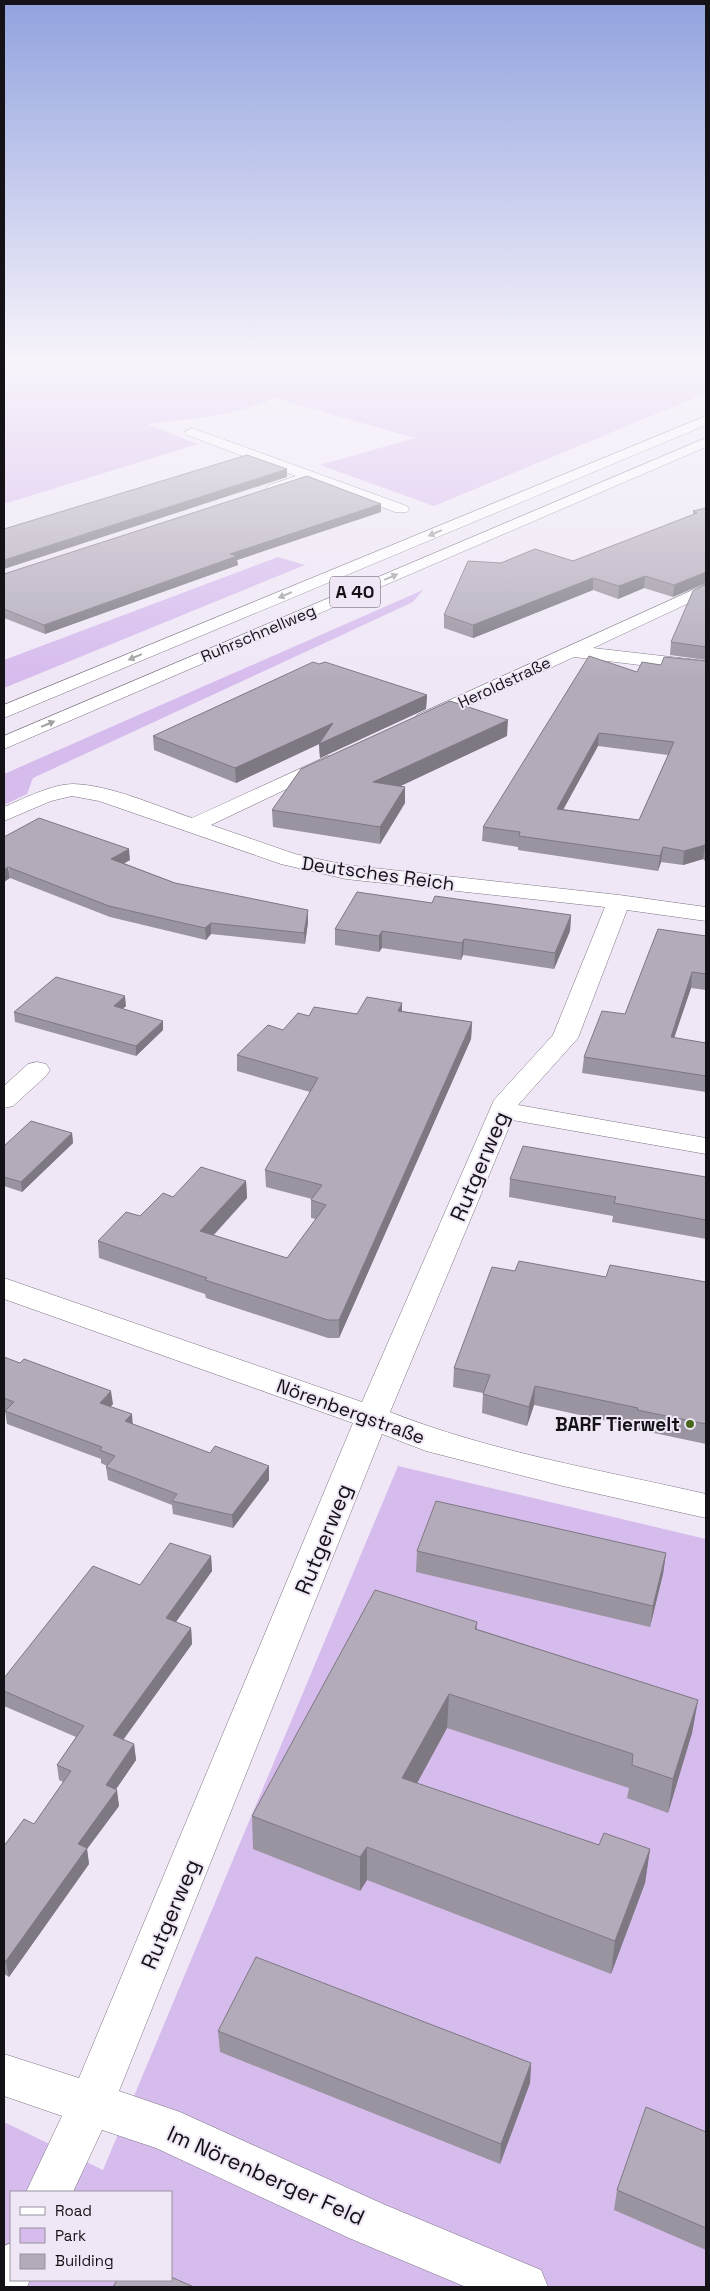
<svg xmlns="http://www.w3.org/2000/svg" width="710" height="2291" viewBox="0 0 710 2291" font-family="'Space Grotesk',sans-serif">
	<rect width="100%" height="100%" fill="#efe7f6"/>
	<path fill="#d6bbed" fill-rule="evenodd" d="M4 362H706V393L434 506 320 465 415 438 274 398C235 417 189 418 147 424L198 444 4 504Z
		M278 557 305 565 4 688V660Z
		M423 590 413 602 33 778 27 794 4 805V774Z
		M398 1466 706 1539V2287H4V2122L103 2170ZM11 2192H171V2280H11Z"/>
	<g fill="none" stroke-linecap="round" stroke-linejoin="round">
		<defs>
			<path id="minor" d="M192 428 407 506 409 509 407 512H395L311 481 274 493 269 491 266 488 269 485 296 476 187 435 185 432Z
				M706 584V595L593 648 706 661V673L574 657 431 723 424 725 417 723 414 719 417 715Z
				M328 756 335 758 338 762 335 766 211 825 295 854 346 865 619 895 706 907V921L627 910 578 1038 518 1105 706 1138V1154L512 1120 390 1412C491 1452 601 1470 706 1494V1518L563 1486 426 1451 382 1434 119 2091 180 2112 383 2204 541 2270 548 2287H466L349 2238 156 2148 102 2130 73 2192H26L62 2116 4 2096V2054L79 2078 353 1423 4 1299V1278L362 1402 494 1100 553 1035 605 907 346 879 281 864 99 801 72 796 51 801 4 821V807C23 799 52 784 73 784 111 785 156 806 192 818Z
				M37 1062 46 1064 50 1070 46 1076 13 1106 4 1108V1086L28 1064Z
				M11 2243V2280H30L27 2287H4V2246Z"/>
			<path id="motorway" d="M706 416V425L4 718V705Z
				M706 438V447L4 749V736Z"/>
		</defs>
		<use href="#minor" stroke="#7b7381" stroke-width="1"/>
		<use href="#motorway" stroke="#7b7381" stroke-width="1"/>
		<use href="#minor" fill="#fff" fill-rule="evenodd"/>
		<use href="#motorway" fill="#fff" fill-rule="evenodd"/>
	</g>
	<path fill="#9a93a0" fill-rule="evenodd" d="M706 508 673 597 644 588 618 599 593 590 473 638 444 628V615L501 563 573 561 693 515V511Z
		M381 512 237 560 238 565 45 634 4 618V574Z
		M706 584V660L670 655 671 642Z
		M706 661V862L703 859 683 865 661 862 658 871 518 850V847L482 841 483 827 637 672 661 665ZM598 746 668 755 639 820 563 809Z
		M427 695 426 709 320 758 319 744 236 783 154 750 153 736Z
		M507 736 400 786 405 787V803L380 844 273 827 272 810Z
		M4 837 130 860 124 863 175 883 308 922 305 944 211 934 206 940 110 917 10 878Z
		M432 903 571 915 570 931 554 969 463 955 461 960 382 948 379 952 335 945V929Z
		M706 936V990L691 988 674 1038 706 1043V1092L582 1073 584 1057 625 1014Z
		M126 1006 122 1009 163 1030 136 1056 15 1022 14 1012Z
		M402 1011 472 1022 471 1039 339 1338H328L206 1298 205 1294 99 1258 98 1241 173 1197 246 1181 247 1198 214 1235 287 1258 316 1219 311 1218V1200L312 1199 266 1187 265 1170 310 1092 237 1071V1055L283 1030 309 1016Z
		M72 1133 73 1143 22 1192 4 1186V1146Z
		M706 1177V1239L612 1222 613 1216 509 1197 510 1179Z
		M515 1271 606 1277 706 1282V1444L635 1429V1427L534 1405 527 1426 482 1413 483 1393 453 1387 454 1368Z
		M4 1357 113 1404 110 1407 132 1424 210 1453 269 1466V1480L233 1528 173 1514 172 1505 108 1480 106 1467 107 1466 101 1463V1459L7 1424 5 1411H4Z
		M417 1551 666 1553 663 1574 650 1627 416 1572Z
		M211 1556 212 1571 176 1622 191 1628 192 1644 123 1740 134 1744 136 1760 116 1789 119 1806 87 1849 89 1864 9 1977 4 1974V1846L34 1824 63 1782 59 1780 57 1765 76 1737 4 1706V1678L140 1585Z
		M477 1622V1629L698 1700 692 1733 668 1813 627 1798 629 1788 447 1728 417 1783 599 1845 650 1849 645 1883 611 1974 367 1880 360 1891 253 1849 252 1816Z
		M218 2031 531 2063 530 2083 500 2164 220 2052Z
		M706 2132V2250L614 2210 617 2190Z"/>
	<path fill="#7d7882" d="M287 469V477L4 569V560Z
		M381 504V512L237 560 238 565 45 634 44 625 230 554Z
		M706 572V583L673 597 674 585Z
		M645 576 644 588 618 599 619 586Z
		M593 578V590L473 638V625Z
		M427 695 426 709 320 758 319 744 236 783 235 768 333 723Z
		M508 720 507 736 373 799V782Z
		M599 733 598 746 556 823 557 809Z
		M405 787V803L380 844V827Z
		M705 845 703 859 683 865 684 851Z
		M663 847 661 862 658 871 660 856Z
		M129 849 130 860 112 870 111 859Z
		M8 867 10 878 4 882V870Z
		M308 910V922L305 944 304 933Z
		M571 915 570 931 554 969 555 953Z
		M211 923V934L206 940 205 928Z
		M382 931V948L379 952V936Z
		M464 939 463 955 461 960 462 943Z
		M692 972 691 988 669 1053 671 1037Z
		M125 996 126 1006 114 1016V1006Z
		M402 1003V1019L398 1011Z
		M163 1021V1030L136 1056V1046Z
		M472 1022 471 1039 339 1338V1320Z
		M72 1133 73 1143 22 1192 21 1182Z
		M246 1181 247 1198 201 1248 200 1231Z
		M535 1386 534 1405 527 1426 529 1407Z
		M111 1391 113 1404 102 1416 100 1403Z
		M132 1414 133 1427 125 1421Z
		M269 1466V1480L233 1528 232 1515Z
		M666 1553 663 1574 650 1627 653 1606Z
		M211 1556 212 1571 168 1633 166 1618Z
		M191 1628 192 1644 115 1751 113 1735Z
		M449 1694 447 1728 402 1811V1778Z
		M698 1700 692 1733 668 1813 673 1779Z
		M134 1744 136 1760 108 1801 106 1785Z
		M117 1790 119 1806 87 1849 89 1864 9 1977 6 1961 78 1844Z
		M367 1847V1880L360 1891V1857Z
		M650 1849 645 1883 611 1974 615 1941Z
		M531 2063 530 2083 500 2164 501 2144Z"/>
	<path fill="#b3abba" stroke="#7d7882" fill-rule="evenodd" d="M247 455 287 469 4 560V529Z
		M307 476 381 504 230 554 237 556 44 625 4 609V574Z
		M706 508V572L674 585 645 576 619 586 593 578 473 625 444 615 468 561 501 563 535 549 573 561 697 513 693 511Z
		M706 584V647L671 642 693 591Z
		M589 656 637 672 642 662 661 665 664 657 706 661V846L705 845 684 851 663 847 660 856 519 836 520 832 483 827ZM599 733 674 742 639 820 557 809Z
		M313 662 319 664 325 662 427 695 319 744 333 723 235 768 153 736Z
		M450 701 508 720 373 782 405 787 380 827 272 810 301 769Z
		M39 818 129 849 111 859 175 883 308 910 304 933 211 923 205 928 109 906 8 867 4 870V837Z
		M357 892 432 903 435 896 571 915 555 953 464 939 462 943 382 931 379 936 335 929Z
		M658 929 706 936V974L692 972 671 1037 706 1043V1076L584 1057 602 1011 625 1014Z
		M56 977 125 996 114 1006 163 1021 136 1046 14 1012Z
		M367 997 402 1003 398 1011 472 1022 339 1320H328L205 1280 207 1278 98 1241 126 1212 140 1216 163 1193 173 1197 201 1167 246 1181 200 1231 287 1258 326 1205 311 1200 322 1185 265 1170 318 1078 237 1055 268 1025 283 1030 298 1013 309 1016 314 1007 357 1014Z
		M31 1121 72 1133 21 1182 4 1177V1146Z
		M523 1146 706 1177V1220L614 1203 616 1197 510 1179Z
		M519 1261 606 1277 610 1265 706 1282V1424L637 1410 638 1408 535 1386 529 1407 483 1394 490 1375 454 1368 492 1267 515 1271Z
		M4 1357 20 1363 24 1359 111 1391 100 1403 132 1414 125 1421 210 1453 215 1446 269 1466 232 1515 172 1501 177 1494 106 1467 115 1456 100 1450 102 1447 5 1411 14 1402 4 1398Z
		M436 1501 666 1553 653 1606 417 1551Z
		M170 1543 211 1556 166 1618 191 1628 113 1735 134 1744 106 1785 117 1790 78 1844 87 1848 6 1961 4 1960V1846L24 1819 34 1824 71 1771 57 1765 84 1726 4 1691V1678L93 1566 140 1585Z
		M375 1590 477 1622 475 1629 698 1700 673 1779 632 1765 633 1754 449 1694 402 1778 599 1845 604 1833 650 1849 615 1941 367 1847 360 1857 252 1816Z
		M256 1957 531 2063 501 2144 218 2031Z
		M646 2107 706 2132V2228L617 2190Z
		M171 2277 194 2287H113L117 2280H171Z"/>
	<defs><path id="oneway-solid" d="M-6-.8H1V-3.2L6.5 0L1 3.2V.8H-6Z" transform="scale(1.25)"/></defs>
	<g fill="#a1a0a2">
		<use href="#oneway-solid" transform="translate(435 533) rotate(157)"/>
		<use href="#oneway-solid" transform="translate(391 577) rotate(-23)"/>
		<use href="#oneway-solid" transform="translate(285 595) rotate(157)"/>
		<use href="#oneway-solid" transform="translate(135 657) rotate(157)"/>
		<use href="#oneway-solid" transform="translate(48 724) rotate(-23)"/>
	</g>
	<linearGradient id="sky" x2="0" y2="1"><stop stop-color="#91a2de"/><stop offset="0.53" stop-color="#f8f4fb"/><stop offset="1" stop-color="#f8f4fb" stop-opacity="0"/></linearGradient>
	<rect width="710" height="683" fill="url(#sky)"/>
	<circle fill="#48671c" stroke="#efe7f6" stroke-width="2" cx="690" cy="1424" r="5"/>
	<g text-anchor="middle" stroke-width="4" stroke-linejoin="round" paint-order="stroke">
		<g font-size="16" fill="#151217" stroke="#efe7f6">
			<text transform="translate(258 633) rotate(-23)" y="6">Ruhrschnellweg</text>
			<text transform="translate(504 682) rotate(-25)" y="6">Heroldstraße</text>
		</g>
		<rect fill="#efe7f6" stroke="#56525a" stroke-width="1" x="330" y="576.5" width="50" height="31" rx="4"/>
		<g font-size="18" font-weight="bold" fill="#151217">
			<text x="355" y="598">A 40</text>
		</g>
		<g font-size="19" fill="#151217" stroke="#efe7f6">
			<text transform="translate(378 873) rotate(8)" y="7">Deutsches Reich</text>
			<text transform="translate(351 1411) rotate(20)" y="7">Nörenbergstraße</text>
		</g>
		<g font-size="19" font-weight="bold" fill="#151217" stroke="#efe7f6" text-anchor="end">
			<text x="680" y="1431">BARF Tierwelt</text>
		</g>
		<g font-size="22" fill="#151217" stroke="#efe7f6">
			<text transform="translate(479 1166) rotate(-67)" y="8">Rutgerweg</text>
			<text transform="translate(323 1539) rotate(-68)" y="8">Rutgerweg</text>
			<text transform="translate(170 1914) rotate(-67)" y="8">Rutgerweg</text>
			<text transform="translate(266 2175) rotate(24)" y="8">Im Nörenberger Feld</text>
		</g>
	</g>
	<rect width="710" height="2291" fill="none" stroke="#151217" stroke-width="10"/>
	<rect x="10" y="2191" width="162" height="90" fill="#efe7f6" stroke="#98929d"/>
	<rect x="20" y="2207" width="25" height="8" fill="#ffffff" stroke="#98929d"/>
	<text x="55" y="2216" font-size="15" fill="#151217">Road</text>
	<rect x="20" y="2228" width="25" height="15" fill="#d6bbed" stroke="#98929d"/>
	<text x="55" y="2241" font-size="15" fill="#151217">Park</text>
	<rect x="20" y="2254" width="25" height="15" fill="#b3abba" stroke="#98929d"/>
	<text x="55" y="2266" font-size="15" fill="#151217">Building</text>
</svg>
